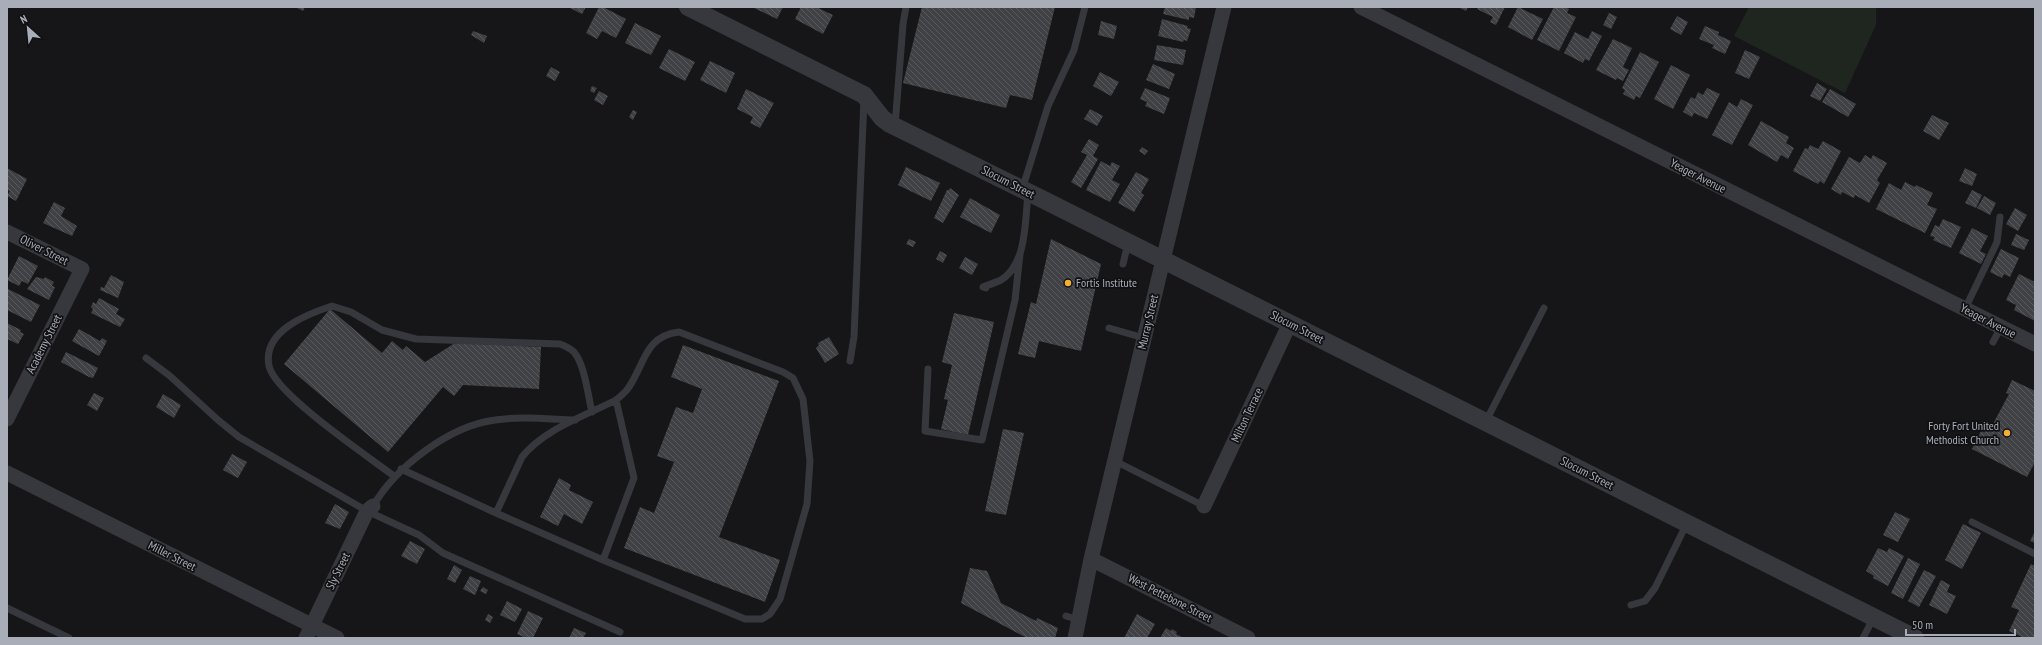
<svg xmlns="http://www.w3.org/2000/svg" width="2042" height="645" viewBox="0 0 2042 645" font-family="'PT Sans Narrow',sans-serif">
	<defs>
		<pattern id="building-back-hatch" width="6" height="6" patternUnits="userSpaceOnUse"><rect width="6" height="6" fill="#404145"/><path d="M-1 5l2 2M0 0l6 6M5-1l2 2" fill="none" stroke="#595a5e"/></pattern>
	</defs>
	<rect width="100%" height="100%" fill="#161618"/>
	<path fill="#1e261f" d="M1749 7H1876V25L1845 93 1734 36Z"/>
	<path fill="url(#building-back-hatch)" d="M295 7H305L303 11Z
		M568 7H586L582 14Z
		M599 7H603L626 19 616 38 602 31 597 39 586 33Z
		M752 7H783L777 19Z
		M801 7H816L833 15 823 34 795 19Z
		M922 7H1055L1032 100 1010 95 1006 108 903 83Z
		M1165 7H1196L1194 18 1189 17V20L1163 14Z
		M1458 7H1468L1466 11Z
		M1479 7H1505L1496 25 1490 22 1493 17 1477 9Z
		M1518 7 1543 19 1532 40 1508 27Z
		M1554 7H1565L1569 9 1567 13 1576 17 1559 51 1537 40Z
		M1609 13 1617 17 1611 29 1603 25Z
		M1677 16 1688 22 1681 35 1670 29Z
		M1162 19 1188 26 1187 28 1191 29 1187 41 1184 40 1183 42 1158 36Z
		M1101 21 1117 26 1114 39 1098 35Z
		M635 23 661 36 651 55 625 43Z
		M1705 26 1719 32 1718 35 1731 41 1725 54 1712 48 1714 45 1699 39Z
		M473 31 487 36 484 43 471 35Z
		M1592 31 1602 36 1589 61 1585 59 1583 63 1564 53 1575 32 1588 39Z
		M1613 39 1632 48 1623 67 1629 70 1623 81 1617 78 1616 80 1596 70Z
		M1157 45 1186 50 1183 65 1154 60Z
		M669 49 695 62 685 81 659 68Z
		M1745 50 1760 57 1749 79 1735 73Z
		M1640 52 1659 62 1640 98 1636 96 1634 100 1623 94 1625 90 1622 88Z
		M710 61 735 73 726 93 700 80Z
		M1153 64 1175 74 1169 89 1146 80Z
		M1671 65 1690 75 1673 109 1654 99Z
		M551 67 560 72 555 81 546 76Z
		M1100 72 1119 82 1111 96 1093 86Z
		M1817 83 1827 89 1820 101 1810 96Z
		M592 86 597 88 594 93 590 91Z
		M1145 88 1170 98 1164 114 1145 106 1147 102 1140 99Z
		M1707 88 1720 94 1707 119 1694 113 1692 117 1683 112 1691 97 1695 99 1698 92 1703 95Z
		M746 89 774 103 760 128 750 123 753 117 737 109Z
		M1830 89 1856 104 1848 117 1822 102Z
		M599 91 608 96 603 105 594 100Z
		M1741 99 1753 105 1732 145 1712 135 1729 102 1737 107Z
		M1090 109 1103 116 1097 126 1084 119Z
		M633 110 637 112 633 120 629 117Z
		M1932 115 1949 123 1939 140 1923 131Z
		M1761 121 1789 137 1786 143 1794 148 1788 159 1781 155 1777 162 1748 145Z
		M1089 139 1099 145 1093 156 1098 159 1081 188 1071 182 1087 155 1081 152Z
		M1823 141 1841 151 1824 184 1820 181 1818 184 1793 171 1805 148 1808 149 1810 145 1818 149Z
		M1142 147 1148 151 1145 155 1139 151Z
		M1865 155 1871 159 1873 155 1887 163 1877 180 1880 183 1869 203 1855 195 1854 198 1842 192 1841 195 1831 189 1849 157 1860 163Z
		M1101 161 1110 166 1112 162 1120 166 1112 180 1120 184 1110 202 1086 190Z
		M906 167 940 183 931 201 898 185Z
		M7 168 27 179 16 201 7 196 10 191 7 190Z
		M1965 168 1977 174 1972 186 1959 181Z
		M1136 172 1149 179 1141 193 1144 195 1134 212 1118 203Z
		M1905 182 1915 187 1916 185 1933 193 1927 205 1937 209 1925 233 1876 209 1889 183 1901 190Z
		M950 188 959 195 943 223 934 218 947 190H949Z
		M1972 190 1982 195 1976 208 1965 203Z
		M1984 196 1996 203 1990 215 1977 208Z
		M970 198 1000 215 991 233 960 217Z
		M54 202 65 208 61 216 77 226 72 236 43 223Z
		M2015 208 2027 215 2018 231 2006 224Z
		M1943 219 1961 227 1951 248 1933 240 1935 237 1930 236 1935 225 1939 227Z
		M1972 228 1988 236 1980 251 1986 254 1981 264 1959 253Z
		M2016 234 2029 240 2024 250 2011 245Z
		M909 239 916 242 913 247 906 244Z
		M1051 239 1101 264 1081 351 1039 341 1035 358 1018 354 1031 302 1036 304Z
		M2001 249 2019 258 2010 277 2004 274 2002 278 1990 272Z
		M940 251 947 255 943 263 936 259Z
		M19 256 38 266 28 284 22 281 19 286 7 280Z
		M965 257 978 264 972 275 959 268Z
		M2019 274 2035 282V321L2014 310 2016 305 2006 300Z
		M111 275 124 282 118 298 100 290 101 287 104 288Z
		M36 277 44 279 45 277 54 282 52 286 55 287 49 300 27 289Z
		M8 289 40 305 31 322 7 310Z
		M99 298 119 309 116 314 125 319 120 327 91 313 93 309 91 307 93 302 96 304Z
		M330 309 382 353 392 341 403 350 406 346 425 362 455 343 541 347 539 389 463 385 454 396 443 387 388 452 284 364Z
		M954 313 994 322 968 435 941 429 948 400 944 399 952 365 942 362Z
		M7 323 21 330 20 332 24 334 18 344 7 339Z
		M79 329 100 341 102 338 107 341 99 356 72 341Z
		M829 337 839 354 825 363 816 348 819 345 818 343Z
		M683 345 779 381 719 537 780 560 765 602 624 548 640 507 654 513 674 462 657 456 676 407 693 413 702 389 671 377Z
		M66 352 98 368 93 378 89 377 61 362Z
		M2012 380 2035 391V462L2027 477 1972 449 1986 421 1993 424 2009 394 2006 393Z
		M94 393 104 398 97 411 87 405Z
		M163 394 181 405 174 418 156 407Z
		M1003 429 1024 433 1006 515 985 511Z
		M232 454 247 462 238 478 223 470Z
		M559 478 571 485 569 490 593 502 582 524 564 514 558 526 540 517Z
		M335 504 349 512 340 529 325 523Z
		M1895 512 1910 519 1898 542 1883 535Z
		M1963 524 1981 533 1962 569 1945 560Z
		M2035 531V543L2030 541Z
		M410 541 425 549 417 564 401 556Z
		M1878 548 1887 552 1889 548 1904 556 1888 586 1873 578 1874 576 1866 571Z
		M1908 558 1920 564 1903 599 1891 593Z
		M2031 564 2035 566V638H2024L2009 631 2019 610 2011 607Z
		M454 565 462 570 455 583 447 579Z
		M970 568 987 571 1001 603 1036 621 1037 618 1058 628 1055 638H1027L961 603Z
		M1924 570 1936 576 1919 607 1908 601Z
		M470 576 481 581 475 595 463 589Z
		M1941 580 1950 585 1947 592 1956 596 1947 614 1929 605Z
		M483 587 488 590 486 594 480 591Z
		M507 601 522 609 515 622 500 615Z
		M528 611 543 618 533 638H526L517 634Z
		M488 614 493 617 490 623 485 620Z
		M1137 614 1155 624 1147 638H1124Z
		M574 628 586 633 583 638H569Z
		M1166 628 1171 631 1172 629 1177 632 1176 634 1184 638H1160Z"/>
	<g fill="none" stroke-linecap="round" stroke-linejoin="round">
		<path stroke="#37383d" stroke-width="7" d="M895 126 903 24 906 7
			M1022 190 1048 106 1074 50 1085 7
			M1123 264 1128 243
			M986 288 983 287C988 285 995 283 1001 280 1027 264 1025 221 1028 193
			M1965 309 1997 242 2000 217
			M1109 328 1144 338
			M1993 342 2001 327
			M146 358 170 376 218 420 239 437 367 511 419 535 443 553 620 632
			M850 361 854 337 864 99
			M928 369 925 431 982 440 1015 300 1020 254
			M1486 421 1544 308
			M1115 461 1204 506
			M401 469 496 513 522 457C544 429 585 416 616 400L634 478 603 560 496 513
			M394 476C369 457 275 394 269 366 262 331 307 314 332 306L351 312 382 330 416 339 560 344C565 346 570 348 574 352 585 365 588 396 592 412
			M373 506C396 467 449 426 495 420 521 416 548 419 575 420
			M1972 522 2035 554
			M603 560 745 619H762L770 614 780 599 807 504 810 461 803 399 793 378 783 372 679 332C645 336 645 363 629 387 626 392 621 396 616 400
			M1631 605 1645 601 1655 588 1687 523
			M7 608 69 638
			M1066 616 1079 620
			M1863 638 1874 617"/>
		<path stroke="#37383d" stroke-width="15" d="M1361 7 2035 344
			M7 232 82 269 7 419
			M7 473 337 638
			M1204 506 1290 323
			M1091 559 1248 638
			M306 638 367 511 373 506
			M1075 638 1091 559 1224 7"/>
		<path stroke="#37383d" stroke-width="18" d="M688 7 864 95 882 118 890 124 1044 200 1915 638"/>
	</g>
	<g fill="#f2b134" stroke="#111113" stroke-width="1.5">
		<circle cx="1068" cy="283" r="4"/>
		<circle cx="2007" cy="433" r="4"/>
	</g>
	<g text-anchor="middle" stroke-width="3.5" stroke-linejoin="round" paint-order="stroke">
		<g font-size="12" fill="#a8adb8" stroke="#111113">
			<text transform="translate(1698 176) rotate(27)" y="4">Yeager Avenue</text>
			<text transform="translate(1008 182) rotate(27)" y="4">Slocum Street</text>
			<text transform="translate(44 250) rotate(27)" y="4">Oliver Street</text>
			<text transform="translate(1988 321) rotate(27)" y="4">Yeager Avenue</text>
			<text transform="translate(1148 322) rotate(-77)" y="4">Murray Street</text>
			<text transform="translate(1297 327) rotate(27)" y="4">Slocum Street</text>
			<text transform="translate(44 344) rotate(-63)" y="4">Academy Street</text>
			<text transform="translate(1247 415) rotate(-65)" y="4">Milton Terrace</text>
			<text transform="translate(1587 473) rotate(27)" y="4">Slocum Street</text>
			<text transform="translate(172 556) rotate(27)" y="4">Miller Street</text>
			<text transform="translate(338 571) rotate(-64)" y="4">Sly Street</text>
			<text transform="translate(1170 598) rotate(27)" y="4">West Pettebone Street</text>
		</g>
		<g font-size="12" fill="#a8adb8" stroke="#111113" text-anchor="start">
			<text x="1076" y="287">Fortis Institute</text>
			<text x="1999" y="430" text-anchor="end">Forty Fort United<tspan x="1999" dy="14">Methodist Church</tspan></text>
		</g>
	</g>
	<rect width="2042" height="645" fill="none" stroke="#a8adb8" stroke-width="16"/>
	<g transform="translate(28 28) rotate(333)" stroke="#111113" stroke-width="3" paint-order="stroke">
	<path d="M0-3L7 15L0 10L-7 15Z" fill="#a8adb8"/>
	<text y="-6" font-size="11" font-weight="bold" text-anchor="middle" fill="#a8adb8">N</text>
	</g>
	<path d="M1906 629v6h109v-6" fill="none" stroke="#a8adb8" stroke-width="2"/>
	<text x="1912" y="629" font-size="12" fill="#a8adb8" stroke="#111113" stroke-width="3" paint-order="stroke">50 m</text>
</svg>
